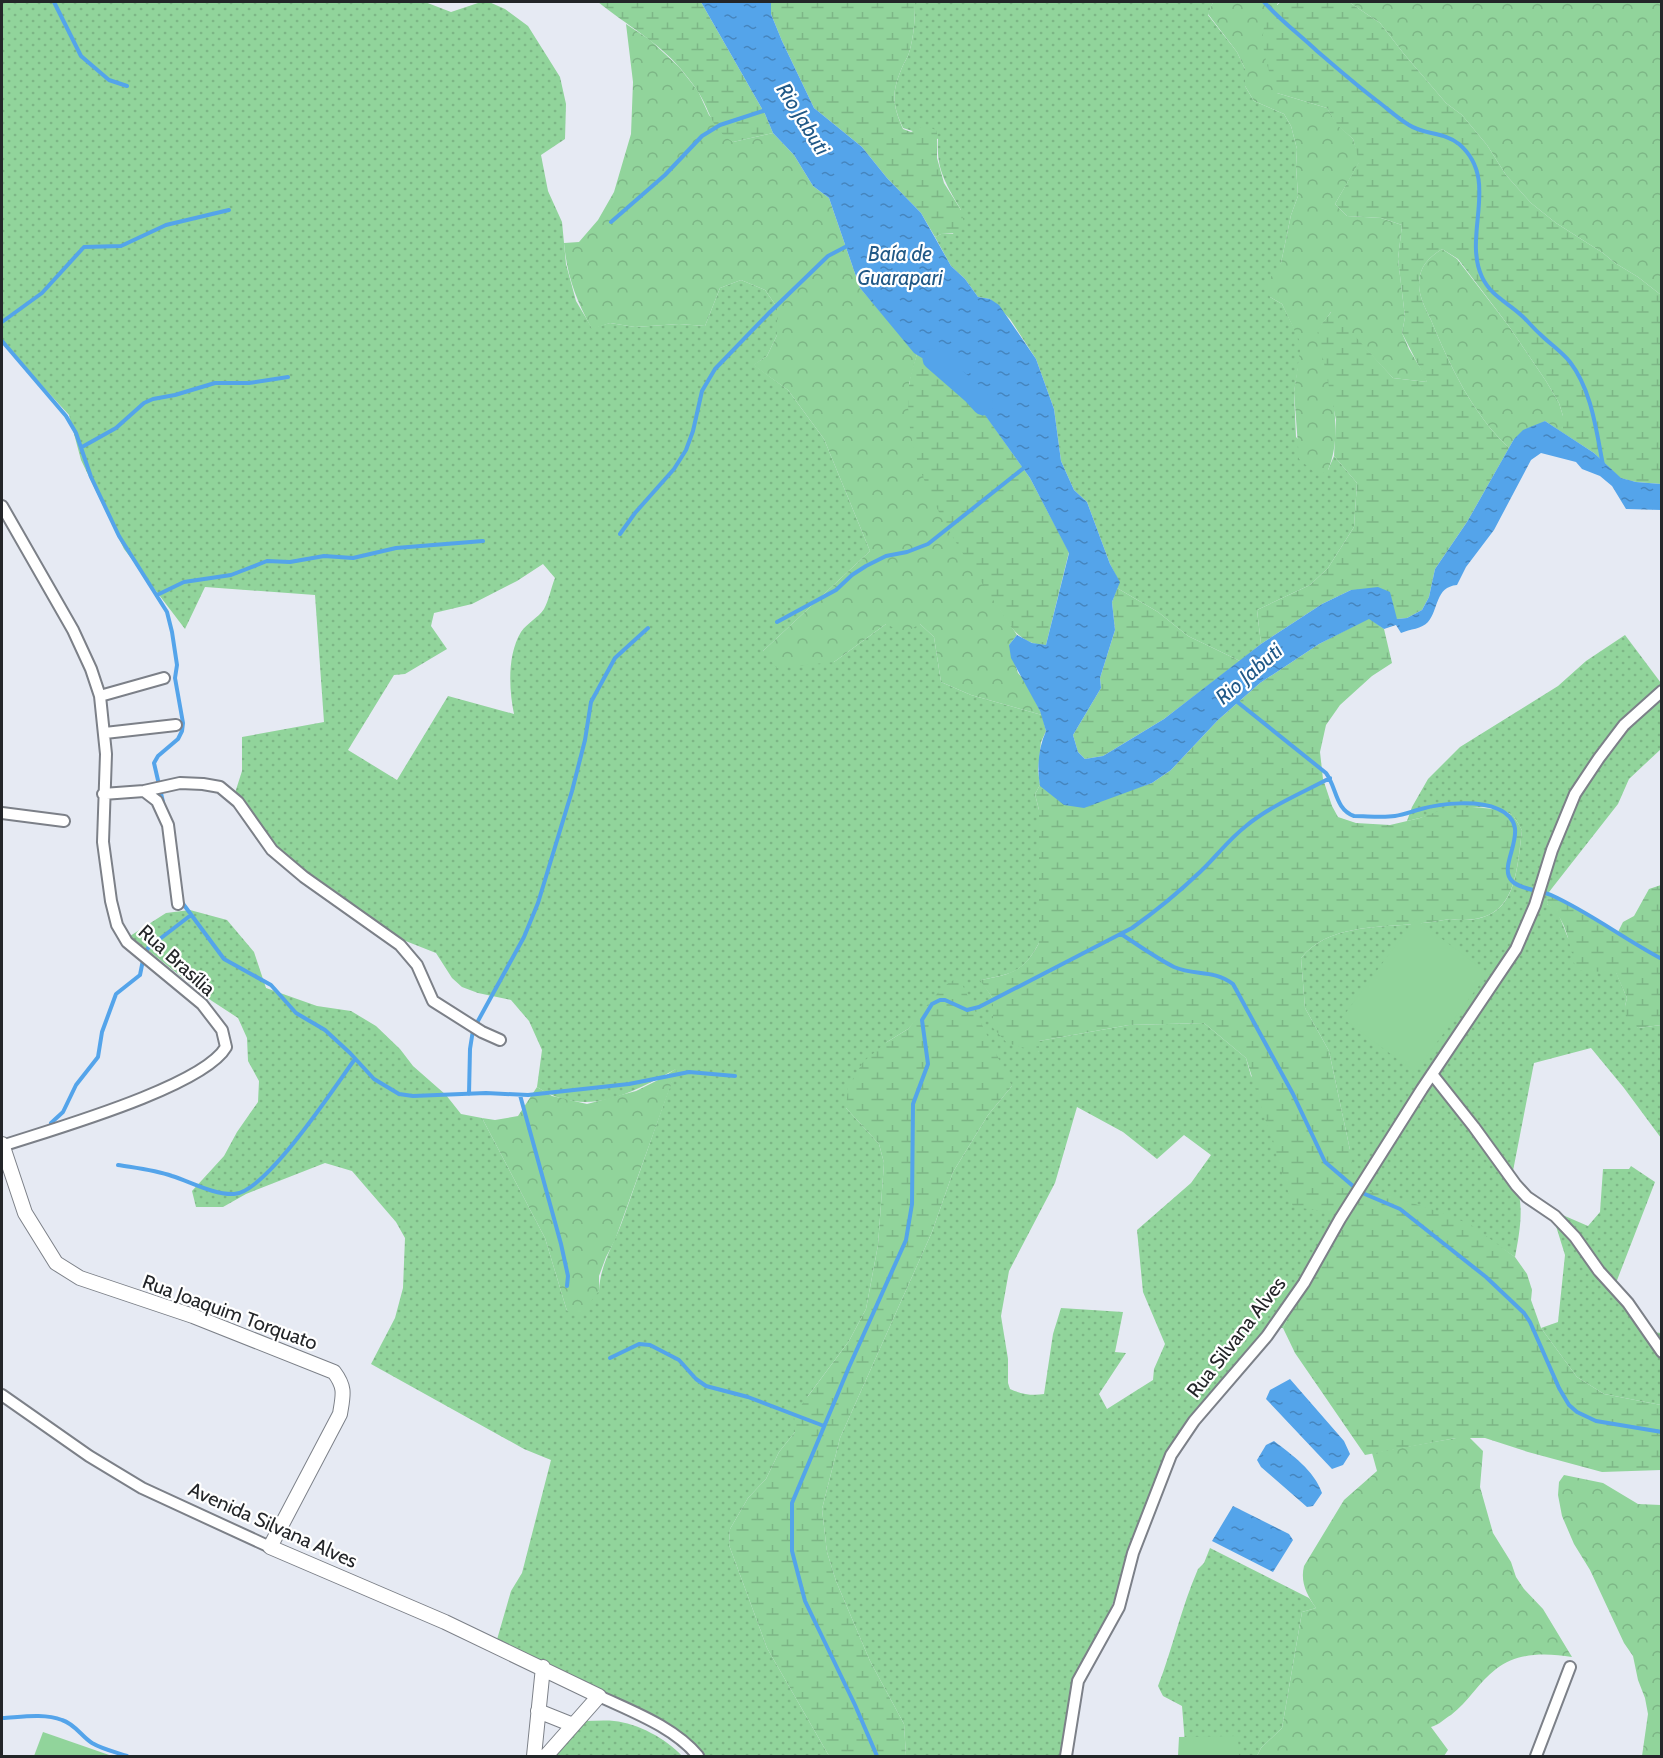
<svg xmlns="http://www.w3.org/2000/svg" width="1663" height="1758" viewBox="0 0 1663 1758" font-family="Cabin,sans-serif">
	<defs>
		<pattern id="grass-dots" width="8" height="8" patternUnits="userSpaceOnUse" patternTransform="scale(1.5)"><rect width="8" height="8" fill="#91d49b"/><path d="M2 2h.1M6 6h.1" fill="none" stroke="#7db686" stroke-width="1.8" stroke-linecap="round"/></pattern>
		<pattern id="forest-crowns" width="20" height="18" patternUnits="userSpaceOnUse" patternTransform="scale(1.5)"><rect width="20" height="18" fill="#91d49b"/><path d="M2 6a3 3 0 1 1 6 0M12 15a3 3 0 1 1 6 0" fill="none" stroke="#7db686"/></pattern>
		<pattern id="wetland-marsh" width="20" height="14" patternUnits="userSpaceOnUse" patternTransform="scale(1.5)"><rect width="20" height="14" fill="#91d49b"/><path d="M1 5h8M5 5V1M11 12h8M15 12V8" fill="none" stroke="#7db686"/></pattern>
		<pattern id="water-ripples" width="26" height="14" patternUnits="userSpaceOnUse" patternTransform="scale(1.5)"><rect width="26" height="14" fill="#54a4ea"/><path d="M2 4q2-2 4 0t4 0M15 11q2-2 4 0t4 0" fill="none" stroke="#4585be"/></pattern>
	</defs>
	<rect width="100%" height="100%" fill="#e6eaf3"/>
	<path fill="url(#grass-dots)" fill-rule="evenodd" d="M2 2H425L451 12 481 2H489L505 9 528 26 560 77 566 104 565 139 541 155 548 191 562 222 566 264 576 301 592 328 610 323 635 327 679 324 705 326 720 288 741 280 765 290 777 307V335L767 356 754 365 788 390 824 439 870 551 763 651 834 662 886 624H920L934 637 941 682 971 695 1042 715 1046 731 1041 742 1038 770 1040 785 1035 794 1039 810V943C1022 974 1012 973 981 980L993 999 994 1007 1039 1052V1041L1129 1025 1204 1023 1246 1058 1251 1076 1350 1150 1329 1051 1305 1008 1301 958C1328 925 1375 928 1413 924 1426 923 1438 921 1450 919 1515 927 1516 880 1522 830 1519 826 1516 818 1512 815 1487 797 1434 815 1407 821L1412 807 1428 779 1460 747 1558 686 1586 661 1625 635 1661 683V749L1629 779 1618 804 1549 892 1547 904 1557 910 1568 938 1616 972 1627 998 1625 1006 1638 1028 1661 1025V1138L1624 1088 1591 1048 1534 1063 1512 1176C1526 1200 1520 1230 1515 1257L1494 1243 1296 1302 1283 1328H1277L1192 1420 1159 1482 1096 1647 1074 1687 1066 1756H906L904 1724 870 1661 836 1581 827 1552 822 1509 840 1438 932 1232 953 1172 988 1115 1012 1086 920 1016 908 1029 887 1042 846 1108 879 1144 884 1163 878 1245 866 1309 849 1341 808 1396 795 1432 779 1452 766 1479 748 1498 730 1529 729 1545 767 1648 829 1756H703L685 1737 496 1643 511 1591 522 1573 551 1460 524 1449 371 1364 395 1318 403 1288 405 1238 396 1222 352 1171 325 1163 246 1194 223 1207H196L192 1191 224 1156 237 1132 258 1102 259 1081 248 1061 247 1038 238 1018 212 1001 130 936 166 913 190 910 227 920 254 952 266 988 317 1006 351 1011 376 1026 400 1049 413 1066 446 1095 461 1114 482 1118 545 1238 567 1311 599 1291C600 1265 613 1246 622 1222L676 1069C631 1093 587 1119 537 1087L542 1050 529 1021 511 1000 478 993 462 987 452 978 436 953 398 938 294 866 273 842 258 835 241 817 234 806V796L242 771V737L324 722 315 595 205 587 185 629 124 549 81 460 69 415 2 342ZM543 564 555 578C551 588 549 600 544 609 538 618 527 623 521 632 507 655 509 690 514 714L448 696 397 780 348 750 394 675 405 674 447 649 431 626 434 613 472 604 517 581ZM1077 1107 1123 1132 1157 1159 1184 1135 1211 1155 1191 1183 1137 1230 1143 1292 1165 1344 1154 1369 1153 1380 1107 1409 1099 1394 1126 1353 1115 1352 1123 1312 1061 1308 1053 1334 1044 1394C1032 1396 1021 1394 1010 1389L1008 1383V1359L1001 1316 1009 1271 1055 1183Z
		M915 2H1213L1208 15 1237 52 1245 69V86L1254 101 1284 114 1291 126 1297 149 1296 166 1298 196 1291 215 1281 263 1270 297 1282 304 1302 344 1294 392 1296 437 1328 470 1334 456 1357 483 1354 527 1328 568 1310 585 1257 610 1261 644 1240 661 1188 636 1158 612 1117 588 1119 582 1110 564 1087 502 1074 490 1061 461 1054 409 1036 359 1010 319 990 299 978 297 965 279 951 266 935 237 941 234H953L961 210C946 184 936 170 938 139L903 128C893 106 891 94 901 70 903 64 907 59 909 53 914 36 915 19 915 2Z
		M1631 1166 1655 1182 1614 1288 1643 1331 1661 1333V1405L1604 1394 1577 1377 1541 1328 1558 1322 1565 1255 1551 1210 1588 1226 1600 1212 1603 1169H1629Z
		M1210 1548 1309 1598 1316 1608 1302 1612 1282 1728 1261 1748 1257 1756H1186L1182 1706 1163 1696 1158 1686C1173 1647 1181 1608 1198 1569L1204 1563Z
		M585 1721C595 1721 605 1720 614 1721 637 1723 667 1739 682 1756H556L565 1733Z"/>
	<path fill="url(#forest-crowns)" d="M1213 2H1281L1277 4V93L1327 108 1338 125 1353 139 1360 161 1335 204 1347 216 1381 218 1402 225 1398 259 1405 317 1402 333 1409 349 1425 376 1427 382 1393 378 1331 312 1318 330C1327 375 1346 427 1328 470L1321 474 1313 471 1299 459 1294 392 1301 344 1282 304 1270 297 1265 285 1281 263 1291 215 1298 196 1296 166 1297 149 1291 126 1284 114 1254 101 1245 86V69L1237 52 1208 14Z
		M1349 2H1661V295L1638 277 1615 263 1603 253 1556 223 1531 203 1506 175 1487 145 1462 115 1446 103 1404 54 1380 23Z
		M626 24 650 40 679 67 698 91 709 115 733 142 773 133 794 155 813 186 829 198 860 288 917 354 909 384 944 520 964 554 1017 635 1009 645 1018 673 1026 682 1042 715 971 695 941 682 934 637 920 624 904 633 886 624 834 662 777 668 763 651 870 551 824 439 788 390 753 365 767 356 777 335V307L765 290 741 280 720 288 705 326 679 324 635 327 610 323 592 329C576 300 567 276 564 243L579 242 598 220 614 192 631 134 633 82Z
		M1442 249 1457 259 1508 325 1546 381 1559 403 1563 416V433L1545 421 1514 439 1509 448C1472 413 1450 366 1431 320 1426 310 1419 296 1419 285 1419 267 1428 258 1442 249Z
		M677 1068 615 1240 606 1257 599 1276V1291L580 1315 567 1311 545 1238 482 1118 495 1120 518 1116 537 1087 552 1096 587 1104 636 1091 662 1078Z
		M1456 1438H1470L1483 1451 1480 1487 1493 1533 1511 1562 1516 1577 1524 1589 1543 1609 1572 1657C1546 1653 1518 1652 1496 1669 1479 1682 1468 1702 1451 1715 1444 1719 1439 1725 1431 1727L1448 1750 1444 1756H1257L1261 1748 1282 1728 1302 1612 1316 1608C1307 1595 1300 1582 1304 1566L1344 1500 1377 1471 1372 1453Z
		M1564 1475 1603 1483 1638 1504 1661 1505V1756H1642L1648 1714 1645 1698 1638 1680 1633 1656 1624 1643 1590 1570 1574 1544 1562 1516 1558 1495 1559 1482Z"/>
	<path fill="url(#wetland-marsh)" d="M598 2H701L765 114 773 133 733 142C709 127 711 111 697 90 692 83 686 75 680 68 658 42 625 24 598 2Z
		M771 2H915C915 19 914 36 909 53 907 59 903 64 901 70 891 94 893 106 903 129L911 132 926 125 937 131V158L944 183 961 210 964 223 959 233 941 234 935 237 921 213 887 178 862 147 814 108 782 41 771 14Z
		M1281 2H1349L1380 23 1404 54 1446 103 1462 115 1487 145 1506 175 1531 203 1556 223 1603 253 1615 263 1638 277 1661 295V484L1636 482 1620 478 1594 453 1563 433V416L1559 403 1546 381 1508 325 1458 259 1442 249C1428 258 1419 267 1419 285 1419 296 1426 310 1431 320 1450 366 1472 413 1509 448L1467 522 1435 569 1429 597 1422 610 1407 618 1397 619 1351 590 1322 604 1261 644 1257 610 1310 585 1328 568 1354 527 1357 483 1334 456 1336 420 1317 330 1332 311 1393 378 1427 382 1402 333 1405 317 1398 259 1402 225 1381 218 1347 216 1335 204 1359 162 1353 139 1337 125 1327 108 1277 93C1266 65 1250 23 1281 2Z
		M917 354 962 382 1030 478 1069 552 1046 645C1030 645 1018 637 1009 624 964 554 900 474 909 386 910 375 914 364 917 354Z
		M1117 588 1158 612 1188 636 1240 661 1164 719 1103 756 1085 759 1078 752 1073 735 1101 688 1100 678 1115 630 1112 602Z
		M1369 618 1384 629 1392 663 1372 676 1340 705 1326 725 1320 752 1323 779 1332 806 1338 817 1356 823 1390 825 1420 818 1439 811 1471 807 1495 809 1513 815 1522 830C1516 879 1515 927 1450 919 1438 921 1426 923 1413 924 1375 928 1328 925 1301 958L1305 1008 1329 1051 1350 1150 1353 1177 1348 1197 1343 1204 1332 1212 1293 1207 1246 1058 1204 1023 1129 1025 1039 1041V1052L1007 1043 993 1028V999L980 980C1011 975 1024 971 1039 943V810L1035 794 1040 785 1118 794 1152 783 1171 770 1218 720 1260 683 1319 644Z
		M1661 885V1025L1638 1028 1626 1018 1625 1006 1627 998 1616 973 1576 970C1570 948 1567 917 1547 904L1548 892 1618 932 1623 922 1634 916 1649 889Z
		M957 978H959L1012 1086 988 1115 953 1172 932 1232 840 1438 822 1509 827 1552 836 1581 870 1661 904 1724 906 1756H829L767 1648 729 1545 730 1529 748 1498 766 1479 779 1452 795 1432 794 1415 849 1341 866 1309 878 1245 884 1163 879 1144 846 1108 848 1087 863 1062 887 1042 908 1029 933 998 947 984Z
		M1376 1191 1448 1215 1471 1225 1515 1257 1527 1274 1532 1290 1531 1300 1541 1328 1577 1377 1604 1394 1661 1405V1470L1602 1472 1528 1452 1485 1438H1456L1365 1455 1295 1353 1283 1328 1296 1302 1365 1194Z"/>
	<path fill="#91d49b" d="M1415 919 1488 973 1415 1072 1342 1018Z
		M43 1732 112 1756H34Z
		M1238 1736 1239 1756H1178L1179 1737Z"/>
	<path fill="url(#water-ripples)" d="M701 2H771V14L782 41 814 108 862 147 887 178 921 213 951 266 965 279 978 297 990 299 999 305 1036 359 1054 409 1061 461 1074 490 1087 502 1110 564 1120 582 1112 602 1115 630 1100 678 1101 688 1073 735 1078 752 1085 759 1103 756 1164 719 1261 644 1322 604 1351 590 1378 587 1390 592 1397 619 1407 618 1422 610 1429 597 1435 569 1467 522 1514 439 1523 430 1545 421 1594 453 1621 478 1636 482 1661 484V510L1626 509 1612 486 1600 476 1582 469 1576 462 1541 453 1531 460 1494 530 1466 567 1457 585C1435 587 1439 609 1428 622 1422 629 1410 629 1401 633L1396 625 1384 629 1369 619 1319 644 1260 683 1218 720 1171 770 1152 783 1084 808 1064 805 1040 786C1037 767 1038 749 1046 731L1040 711 1011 658 1009 645 1017 635 1032 643 1046 645 1069 553 1030 478 962 383 914 353 860 288 829 198 813 186 794 155 773 133 765 114Z
		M1290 1379 1344 1441 1350 1454 1343 1465 1332 1469 1266 1399 1270 1390Z
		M1274 1441C1292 1455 1314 1470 1322 1493L1313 1506 1307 1507 1261 1467 1257 1460 1266 1445Z
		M1233 1506 1289 1534 1293 1540 1273 1572 1212 1541Z"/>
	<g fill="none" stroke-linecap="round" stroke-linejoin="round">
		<path stroke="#54a4ea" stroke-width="4" d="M54 2 81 56 109 80 127 86
			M1264 2C1280 20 1300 35 1317 51 1337 68 1355 84 1376 100 1387 108 1397 118 1409 125 1424 135 1445 132 1459 144 1501 180 1462 234 1482 277 1491 296 1507 302 1521 315 1528 321 1533 328 1540 334 1550 344 1561 351 1570 362 1592 391 1596 430 1603 465
			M611 222 665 175 702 136 720 125 766 110
			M2 322 42 293 84 247 121 246 166 225 229 210
			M2 341 66 416 76 433 91 477 119 536 167 612 172 632 177 665 175 678 183 723 182 731 178 739 158 756 154 763 163 802
			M82 447 116 428 144 403 153 399 175 395 215 383H249L288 377
			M620 534 635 513 674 469 686 450 693 431 702 391 715 369 770 312 828 256 849 245
			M157 595 184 582 231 575 267 561 290 562 324 556 353 558 396 548 483 541
			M777 622 836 590 852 575 866 566 886 556 907 552 928 544 1025 467
			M1235 700 1326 773C1337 788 1335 809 1354 816 1367 816 1382 818 1395 816 1404 815 1413 811 1421 809 1442 803 1478 800 1498 809 1537 826 1495 864 1512 881 1521 890 1540 890 1551 895 1589 912 1624 939 1662 959
			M181 901 224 959 271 985 296 1013 325 1030 350 1053 374 1079 399 1094 413 1096 486 1093 528 1095 629 1084 689 1072 735 1076
			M1121 934C1138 945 1156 958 1174 967 1195 976 1213 969 1233 984L1293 1094 1325 1162 1360 1192 1400 1209 1486 1277 1524 1313 1530 1322 1559 1388 1569 1405 1577 1412 1596 1421 1662 1432
			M469 1094 470 1049 473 1030 524 937 538 903 572 791 585 740 591 702 615 658 648 628
			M520 1095 561 1244 568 1276 567 1286
			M51 1123 63 1112 76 1085 98 1057 102 1032 116 994 140 975 144 955 148 948 191 915
			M118 1165C136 1168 155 1170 172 1176 191 1182 214 1195 234 1194 266 1193 335 1086 355 1059
			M610 1358 639 1344 650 1345 679 1360 696 1379 706 1386 748 1397 824 1426
			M2 1718C21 1717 44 1713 62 1720 75 1724 81 1736 92 1743 102 1749 115 1752 127 1756
			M877 1756 855 1705 805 1601 792 1551V1503L849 1367 906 1240 912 1204 913 1104 928 1064 922 1020 932 1004 940 1000H945L967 1010 979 1007 1132 928C1156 911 1179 892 1200 872 1216 857 1228 840 1246 826 1270 806 1302 793 1330 778"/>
		<path stroke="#54a4ea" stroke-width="21" d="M933 359 972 393 983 405"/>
		<defs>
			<path id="minor" d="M2 506 73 630 91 669 100 696 106 754 103 842 111 901 117 925 127 942 202 1004 222 1030 226 1047C203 1087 50 1130 2 1146
				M100 696 164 678
				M105 733 176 725
				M144 791 157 801 168 825 178 904
				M103 794 144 791 180 783 203 784 220 787 238 802 272 850 304 877 400 945 417 965 433 1001 482 1032 500 1040
				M2 813 64 821
				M1432 1074 1474 1127 1516 1185 1527 1197 1555 1216 1575 1237 1599 1271 1628 1303 1662 1352
				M2 1395 89 1456 142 1488 270 1547
				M599 1696C633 1712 674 1727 698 1756
				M1066 1756 1078 1681 1119 1607 1133 1553 1171 1455 1194 1421 1267 1336 1304 1283 1340 1219 1422 1089 1516 949 1535 905 1552 850 1575 794 1599 758 1624 725 1662 691
				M1536 1756 1570 1667"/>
			<path id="tertiary" d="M2 1144 25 1213 56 1263 80 1278 193 1316 334 1372C346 1388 343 1395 340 1414L270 1547 445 1622 599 1696 546 1756
				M538 1711 573 1725
				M534 1756 543 1667"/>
		</defs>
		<use href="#minor" stroke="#7c8088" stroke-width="14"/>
		<use href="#tertiary" stroke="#7c8088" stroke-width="16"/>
		<use href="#minor" stroke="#fff" stroke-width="10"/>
		<use href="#tertiary" stroke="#fff" stroke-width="14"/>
	</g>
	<g text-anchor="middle" stroke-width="4.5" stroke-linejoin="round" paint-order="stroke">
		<g font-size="20" fill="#232528" stroke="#fff">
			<text transform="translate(177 960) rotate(42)" y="7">Rua Brasília</text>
			<text transform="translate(230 1312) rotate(20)" y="7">Rua Joaquim Torquato</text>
			<text transform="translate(1236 1337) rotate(-52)" y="7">Rua Silvana Alves</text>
			<text transform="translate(273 1525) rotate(24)" y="7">Avenida Silvana Alves</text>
		</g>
		<g font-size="21" font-style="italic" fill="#215987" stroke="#fff">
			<text transform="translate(803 119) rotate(58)" y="7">Rio Jabuti</text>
			<text x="900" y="261">Baía de<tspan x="900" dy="24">Guarapari</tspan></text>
			<text transform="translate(1249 674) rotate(-41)" y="7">Rio Jabuti</text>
		</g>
	</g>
	<rect width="1663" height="1758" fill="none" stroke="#232528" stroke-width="6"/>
</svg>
